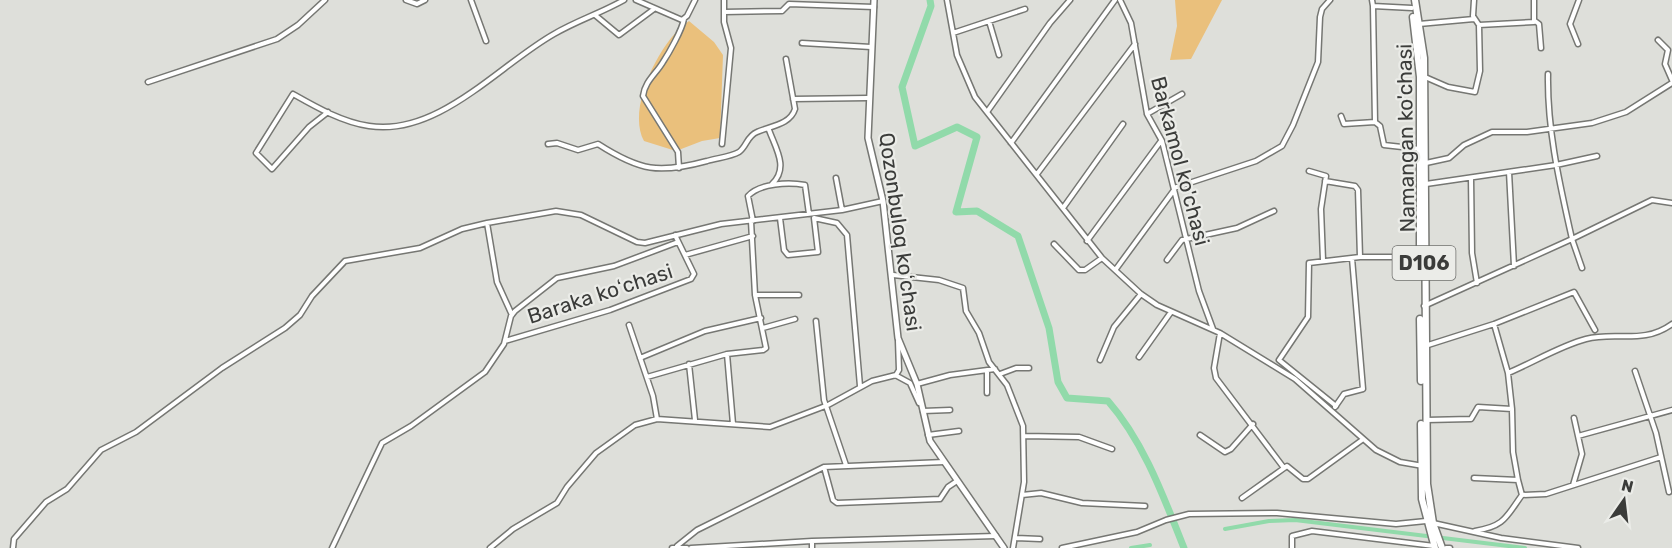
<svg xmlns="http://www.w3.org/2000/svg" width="1672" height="548" viewBox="0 0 1672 548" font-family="Rubik,sans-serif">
	<rect width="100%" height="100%" fill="#dedfda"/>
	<path fill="#eac07c" d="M1175 0H1222L1191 59 1170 60 1177 26Z
		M689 21 714 42 723 55 720 138 702 141 676 151 644 141C626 109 660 40 689 21Z"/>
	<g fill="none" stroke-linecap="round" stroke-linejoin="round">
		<path stroke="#91daaa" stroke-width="4" d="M1225 529 1269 521 1295 520 1525 548
			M1131 548 1150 545"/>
		<path stroke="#91daaa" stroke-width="7" d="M930 0 931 6 902 87 915 146 957 127 977 137 956 212 977 211 1018 236 1049 328 1058 382 1067 398 1108 401C1144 442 1164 498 1184 548"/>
		<defs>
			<path id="street" d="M406 0 417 4 425 0
				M471 0 486 41
				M636 0 682 20 687 16 695 0
				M947 0 957 55 975 97 1102 258 1141 294 1157 305 1220 333 1295 379 1376 450 1400 462 1423 466
				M1120 0 1131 23 1147 114 1162 141 1199 291 1213 329
				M1372 0 1373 6 1412 8
				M1474 0 1473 16 1479 25
				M724 12 782 11 789 4 874 7
				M595 15 619 35 654 9
				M989 21 999 55
				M1535 21 1539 24 1541 48
				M1419 24 1474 19
				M953 33 1025 9
				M1658 40 1668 50 1665 64 1672 80
				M802 43 871 47
				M1578 44 1570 24 1579 0
				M1425 77 1448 87 1475 92 1480 71 1479 25 1534 22V0
				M148 82 277 39 298 25 325 0
				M793 99 868 98
				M328 112 309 127 272 169 256 153 293 94C316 107 342 122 369 126 438 137 499 65 554 34 576 21 601 13 624 0
				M987 112 1050 23 1070 0
				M1147 114 1182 94
				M1341 116 1344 124 1375 122 1373 6
				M1375 122 1380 126 1384 145 1420 149
				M769 130C776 149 789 168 772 184
				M1011 143 1115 0
				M548 144 557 143 578 150 598 144C640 171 659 174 707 161 717 158 730 157 739 152 747 146 747 136 757 132 770 126 790 125 795 109L786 59
				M722 144 731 48 724 22V0
				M1426 163 1449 158 1464 145 1492 132H1527L1592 123 1626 112 1672 83
				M679 168 678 152 643 96C645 81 656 74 663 62 669 53 682 30 684 19
				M1309 171 1326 176 1321 209 1323 260
				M1509 172 1514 266
				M1037 174 1135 44
				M836 178 842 210
				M1471 178 1472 253 1477 283
				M1325 181 1355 186 1358 190 1360 257
				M1426 184 1556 165 1597 156
				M1174 188 1256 161 1282 146 1293 125 1318 62 1320 17 1322 9 1330 0
				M1063 208 1123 124
				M780 218 784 250 788 255 818 252 814 218
				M814 218 837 223 847 235 860 386
				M753 221 748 196C760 183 789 182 805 185L809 214
				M487 223 497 282 512 315
				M1087 241 1161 141
				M1054 244 1079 270H1085L1102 258
				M685 255 753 236
				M1167 260 1182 240 1237 228 1274 211
				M1582 268 1572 239 1652 200 1672 203
				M1116 269 1174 190
				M893 275 939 280 963 288 966 311 979 333 989 362 1007 385 1023 426 1024 482 1013 548
				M755 295H799
				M1424 306 1572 239C1560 185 1547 131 1548 74
				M816 321 824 400 846 465
				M1494 324 1508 373 1512 409
				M629 325 653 396 657 419
				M763 328 795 319
				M1220 333 1214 368 1216 378 1284 468
				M505 341 610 310 691 279 694 274 675 235
				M1425 346 1494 324 1574 292 1595 330
				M727 354 733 424
				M1139 357 1171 312
				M640 358 705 331 761 318
				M1100 360 1114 327 1141 294
				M689 364 695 420
				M1635 371 1656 433 1669 492
				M987 372V393
				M1508 373C1532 363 1562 345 1586 339 1616 331 1643 345 1672 324
				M1000 374 1016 368H1029
				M897 376 910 383 919 403
				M647 377 727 354 763 350 766 348 755 295 751 221
				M917 384 950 375 995 369
				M1336 406 1279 360 1308 317 1309 263 1360 257H1420
				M1335 407 1344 394 1363 389 1352 258
				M923 411 950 410
				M1426 420 1471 419 1478 407 1512 409 1513 452 1518 480 1474 478
				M928 435 959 431
				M1200 435 1225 452 1231 449 1253 424
				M1025 436 1079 437 1112 449
				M1578 436 1672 410
				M824 467 833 500 837 503 940 499 948 487 957 481
				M1573 485 1582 454 1574 418
				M1022 495 1041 493 1082 503 1145 506
				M1522 495 1546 494 1661 457
				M1242 498 1287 466 1303 479H1308L1362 440
				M1433 523 1501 538 1578 548
				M1475 531C1505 526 1506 517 1522 495L1518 480
				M1015 538 1040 539
				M812 541V548
				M677 546 697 530 824 467 944 462
				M13 548 14 539 46 502 67 489 101 450 136 432 222 368 285 328 300 315 312 296 345 261 420 248 462 229 487 223 556 211 581 215 637 242 645 243 721 224 842 210 883 201
				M332 548 382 443 411 426 485 372 504 344 511 316 515 311 557 278 614 266 678 242
				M490 548 513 529 557 503 567 487 596 453 635 425 657 419 770 427 828 405 872 381 896 375 899 370 898 341
				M672 548H687
				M691 548 812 541 996 536
				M1062 548 1137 532 1166 520 1189 514 1277 513 1396 524 1426 521
				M1292 548V536L1312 531 1434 546
				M1446 548H1450"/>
			<path id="secondary" d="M874 0 868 138 883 201 898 338 917 384 930 441 1004 548"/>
			<path id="primary" d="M1415 0 1424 58 1427 484 1433 523 1442 548
				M1413 17 1420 77V258
				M1420 319 1421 381
				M1421 424 1422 499 1435 548"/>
		</defs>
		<use href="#street" stroke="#767773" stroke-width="7"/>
		<use href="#secondary" stroke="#767773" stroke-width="8"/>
		<use href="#primary" stroke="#767773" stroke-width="9"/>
		<use href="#street" stroke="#fff" stroke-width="4"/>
		<use href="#secondary" stroke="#fff" stroke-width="5"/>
		<use href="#primary" stroke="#fff" stroke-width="6"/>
	</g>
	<g text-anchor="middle" stroke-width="4.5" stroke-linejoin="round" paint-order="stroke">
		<rect fill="#ebece8" stroke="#70716e" stroke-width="1.5" x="1392.5" y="246" width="63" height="34" rx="4.5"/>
		<g font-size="20" font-weight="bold" fill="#3b3c3a">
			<text x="1424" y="270">D106</text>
		</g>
		<g font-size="21" fill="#3b3c3a" stroke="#ebece8">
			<text transform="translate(1406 138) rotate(-91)" y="7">Namangan ko'chasi</text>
			<text transform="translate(1180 161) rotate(75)" y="7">Barkamol ko'chasi</text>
			<text transform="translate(900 232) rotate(82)" y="7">Qozonbuloq koʻchasi</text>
			<text transform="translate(600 294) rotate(-18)" y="7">Baraka koʻchasi</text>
		</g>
	</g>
	<g transform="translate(1624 500) rotate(14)" stroke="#ebece8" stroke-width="4.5" paint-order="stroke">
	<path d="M0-4.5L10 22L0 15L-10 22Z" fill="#3b3c3a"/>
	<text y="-9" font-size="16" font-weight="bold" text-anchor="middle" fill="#3b3c3a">N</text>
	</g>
</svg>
